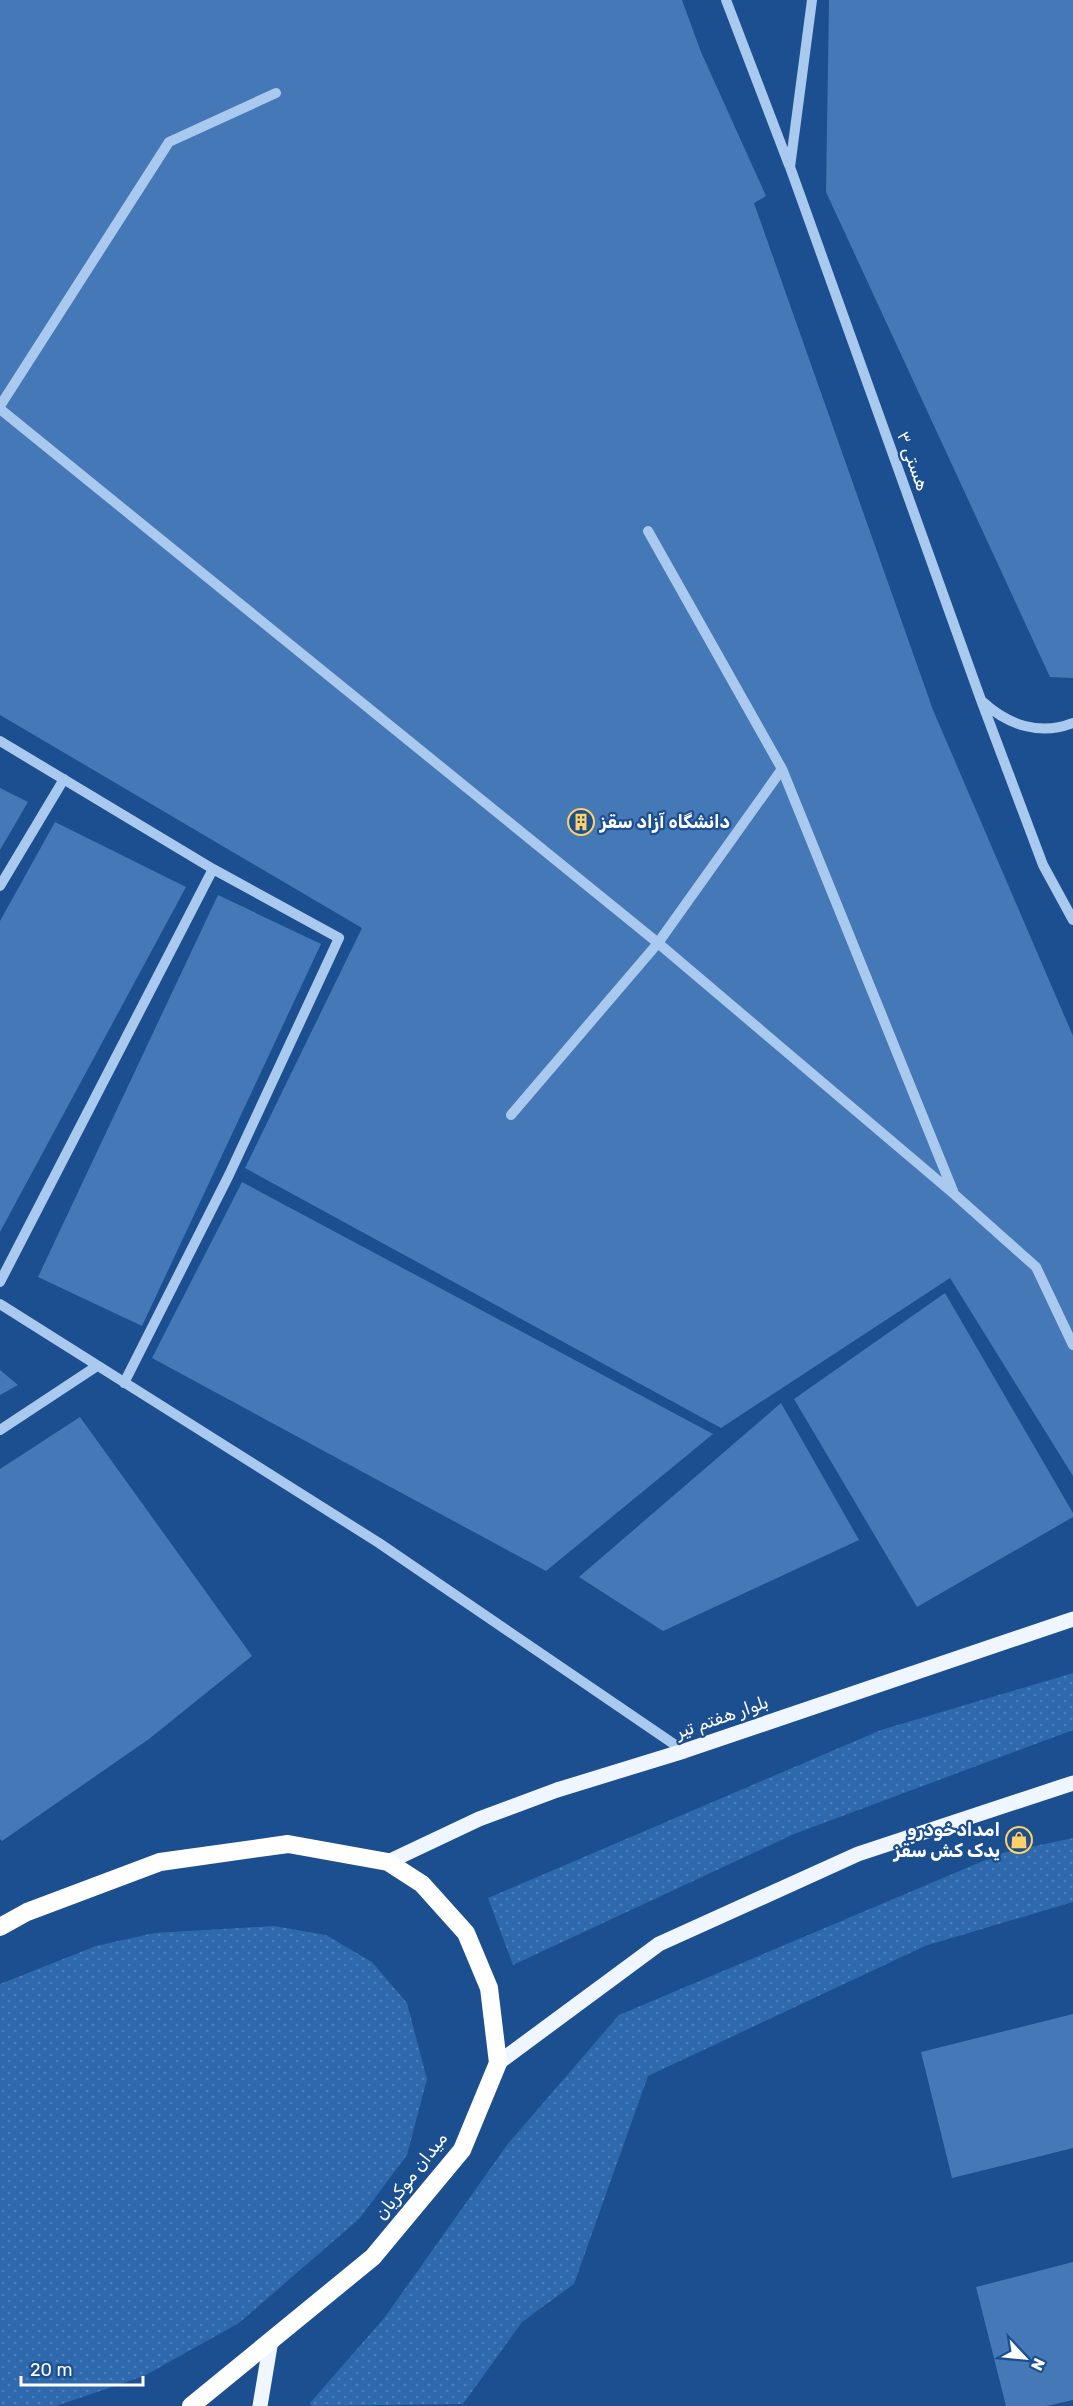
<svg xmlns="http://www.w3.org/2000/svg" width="1073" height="2406" viewBox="0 0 1073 2406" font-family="Rubik,Cairo,sans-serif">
	<defs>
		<pattern id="grass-dots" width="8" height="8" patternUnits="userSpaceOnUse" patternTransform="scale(1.5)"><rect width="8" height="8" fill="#2e69ad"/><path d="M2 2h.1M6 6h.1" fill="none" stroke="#4d80b9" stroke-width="1.8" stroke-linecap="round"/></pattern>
	</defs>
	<rect width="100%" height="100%" fill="#1b4f8f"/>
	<path fill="url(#grass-dots)" d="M1073 1673V1730L794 1834 513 1965 488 1898 881 1730Z
		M1073 1838V1902L925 1946 648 2076 574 2284 522 2322 463 2404 311 2406 310 2403 385 2317 507 2145 619 2015 1002 1853Z
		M274 1926 326 1935 372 1962 407 2003 427 2079 407 2155 359 2219 239 2323 144 2376 56 2406H0V1984L96 1946 154 1933Z"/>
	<path fill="#4478b7" d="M0 0H682L701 52 766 196 754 203 933 710 1073 1036V1476L950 1278 721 1428 245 1168 362 928 0 715Z
		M829 0H1073V678L1050 677 826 192Z
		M0 788 28 802 0 850Z
		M55 822 186 887 0 1232V921Z
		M218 895 321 944 142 1326 38 1277Z
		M242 1182 713 1434 546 1571 152 1358Z
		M945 1293 1073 1513V1517L917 1607 794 1399Z
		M0 1370 18 1385 0 1395Z
		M781 1403 859 1540 663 1631 579 1577Z
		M80 1417 252 1656 149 1739 2 1841 0 1839V1469Z
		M1073 2014V2148L952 2178 921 2052Z
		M1073 2262V2400L1047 2406H1006L976 2287Z"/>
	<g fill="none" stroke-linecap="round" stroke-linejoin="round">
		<path stroke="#a9c9ee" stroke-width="10" d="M726 0 789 165
			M812 0 790 167 981 700 1043 865 1073 920
			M0 406 169 142 276 93
			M0 409 658 943 954 1194 1036 1267 1073 1345
			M648 531 782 769 953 1191
			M983 702C1008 725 1040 736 1073 723
			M0 741 213 869 339 938 229 1175 124 1383
			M0 886 64 779
			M511 1115 658 943 782 769
			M0 1282 213 869
			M0 1304 379 1543 684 1751
			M0 1430 97 1366"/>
		<path stroke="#f0f6ff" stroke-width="15" d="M388 1862 479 1819 557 1790 684 1751 1073 1619
			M498 2063 659 1944 858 1854 1073 1783
			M260 2406 271 2340"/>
		<path stroke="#fff" stroke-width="18" d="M0 1927 27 1912 160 1862 288 1844 388 1862 422 1884 466 1933 489 1988 498 2063 462 2150 373 2257 191 2406"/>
	</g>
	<defs>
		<symbol id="building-ring" viewBox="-11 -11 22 22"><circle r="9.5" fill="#1b4f8f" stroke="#ffd166" stroke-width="1.5"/><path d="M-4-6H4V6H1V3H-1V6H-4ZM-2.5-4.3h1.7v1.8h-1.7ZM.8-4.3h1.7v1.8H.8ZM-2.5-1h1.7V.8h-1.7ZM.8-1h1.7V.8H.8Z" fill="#ffd166"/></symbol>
		<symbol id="shop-ring" viewBox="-11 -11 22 22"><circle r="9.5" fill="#1b4f8f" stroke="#ffd166" stroke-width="1.5"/><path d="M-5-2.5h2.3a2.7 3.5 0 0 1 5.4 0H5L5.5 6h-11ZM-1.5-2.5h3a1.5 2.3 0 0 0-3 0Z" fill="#ffd166"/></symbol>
	</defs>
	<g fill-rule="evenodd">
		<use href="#building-ring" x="566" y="807" width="30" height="30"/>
		<use href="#shop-ring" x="1004" y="1825" width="30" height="30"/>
	</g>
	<g text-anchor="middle" stroke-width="4.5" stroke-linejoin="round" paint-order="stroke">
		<g font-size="18" fill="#fff" stroke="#1b4f8f">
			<text transform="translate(913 461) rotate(70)" y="6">هستی ۳</text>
			<text transform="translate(722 1717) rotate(-19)" y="6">بلوار هفتم تیر</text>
			<text transform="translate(411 2176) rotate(-52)" y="6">میدان موکریان</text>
		</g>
		<g font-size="18" font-weight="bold" fill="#fff" stroke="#1b4f8f" text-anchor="start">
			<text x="600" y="828">دانشگاه آزاد سقز</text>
			<text x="1000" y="1836" text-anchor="end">امدادخودرو<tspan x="1000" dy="21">یدک کش سقز</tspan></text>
		</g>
	</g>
	<g transform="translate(1025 2358) rotate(116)" stroke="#1b4f8f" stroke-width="4.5" paint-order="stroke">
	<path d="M0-4.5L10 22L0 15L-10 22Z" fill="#ffffff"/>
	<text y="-9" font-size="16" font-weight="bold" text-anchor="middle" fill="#ffffff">N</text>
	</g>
	<path d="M21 2376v9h122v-9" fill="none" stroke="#ffffff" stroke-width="3"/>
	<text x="30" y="2376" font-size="18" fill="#ffffff" stroke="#1b4f8f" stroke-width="4.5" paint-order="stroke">20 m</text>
</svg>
